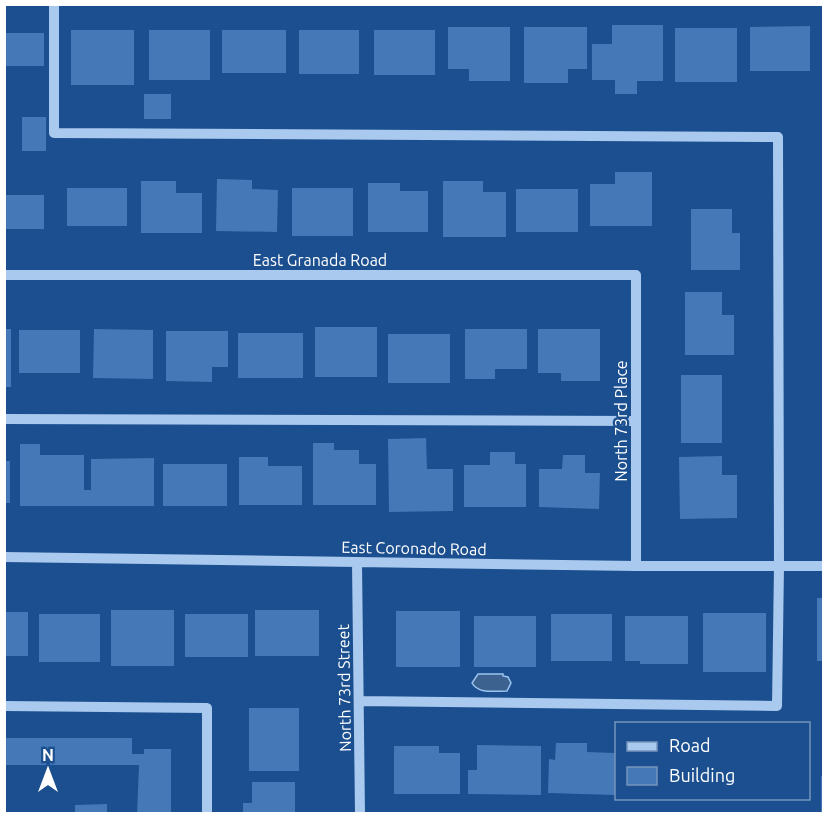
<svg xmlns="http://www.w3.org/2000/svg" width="828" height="818" viewBox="0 0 828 818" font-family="Ubuntu,sans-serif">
	<rect width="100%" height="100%" fill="#1b4f8f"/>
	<path fill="#3c6290" stroke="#9cc4f0" stroke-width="1.5" d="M478 674H503V676L508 677 511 683 507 691C494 691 478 694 472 683Z"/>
	<path fill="#4478b7" d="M612 25H663V81H637V94H615V80H592V44H612Z
		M810 26V71H750V27Z
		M448 27H510V81H469V69H448Z
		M524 27H587V69H568V83H524Z
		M675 28H737V82H675Z
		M71 30H134V85H71Z
		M149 30H210V80H149Z
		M222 30H286V73H222Z
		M299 30H359V74H299Z
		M374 30H435V75H374Z
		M4 33H44V66H4Z
		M144 94H171V119H144Z
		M22 117H46V151H22Z
		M615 172H652V226H590V184H615Z
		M217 179 252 180V189L278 190 277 232 216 231Z
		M141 181H176V193H202V233H141Z
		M443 181H483V192H506V237H443Z
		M368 183H400V191H428V232H368Z
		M67 188H127V226H67Z
		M292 188H353V236H292Z
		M516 189H578V232H516Z
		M4 195H44V229H4Z
		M691 209H732V233H740V270H691Z
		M685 292H722V315H734V355H685Z
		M315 327H377V377H315Z
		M4 329H11V387H4Z
		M94 329 153 330V379L93 378Z
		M465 329H527V369H495V379H465Z
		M538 329H600V381H561V373H538Z
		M19 330H80V373H19Z
		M166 331H228V367H212V382L166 381Z
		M238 333H303V378H238Z
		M388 334H450V383H388Z
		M681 375H722V443H681Z
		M426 438 427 469H453V511L389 512 388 439Z
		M313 443H334V450H359V464H376V505H313Z
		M20 444H40V455H84V490H91V459L154 458V506H20Z
		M490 452H515V464H526V507H464V465H490Z
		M563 455H585V473H600L599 509 539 507V469H562Z
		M722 456V475H737V518L680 519 679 457Z
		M239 457H268V466H302V505H239Z
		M4 461H10V503H4Z
		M163 464H227V506H163Z
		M817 598H824V661H817Z
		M111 610H174V666H111Z
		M255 610H319V656H255Z
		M396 611H460V667H396Z
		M4 612H28V656H4Z
		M703 613H766V672H703Z
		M39 614H100V662H39Z
		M185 614H248V657H185Z
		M551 614H612V661H551Z
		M474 616H536V667H474Z
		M625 616H688V664H640V661H625Z
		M249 708H299V771H249Z
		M4 738H132V754H144V749H171V814H137L139 765H4Z
		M556 743H587V752L615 753V795L548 793 549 759 555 760Z
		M477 745 541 746V795L468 794V770H477Z
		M394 746H439V753H460V794H394Z
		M821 776H824V812H821Z
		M252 782H295V814H243V803H252Z
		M107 804V814H75V805Z"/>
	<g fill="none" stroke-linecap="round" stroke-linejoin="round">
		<path stroke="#a9c9ee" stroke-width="10" d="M54 4V133L778 137 779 566 777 706 359 701
			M4 275H636V566
			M4 419 636 421
			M4 557 636 566H824
			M357 563 360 814
			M4 706 207 708V814"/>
	</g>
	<g text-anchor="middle" stroke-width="4.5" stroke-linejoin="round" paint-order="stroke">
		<g font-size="16" fill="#fff" stroke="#1b4f8f">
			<text x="320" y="266">East Granada Road</text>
			<text transform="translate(621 421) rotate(-90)" y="6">North 73rd Place</text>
			<text transform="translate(414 548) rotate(1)" y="6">East Coronado Road</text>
			<text transform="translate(344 688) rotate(-91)" y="6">North 73rd Street</text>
		</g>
	</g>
	<rect width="828" height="818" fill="none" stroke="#ffffff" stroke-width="12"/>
	<rect x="615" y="722" width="195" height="78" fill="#1b4f8f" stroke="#7695bc" stroke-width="1.5"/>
	<rect x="627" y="742" width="30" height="9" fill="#a9c9ee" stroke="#7695bc" stroke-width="1.5"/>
	<text x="669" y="752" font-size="18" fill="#ffffff">Road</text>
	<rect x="627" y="767" width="30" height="18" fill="#4478b7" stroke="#7695bc" stroke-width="1.5"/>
	<text x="669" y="782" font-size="18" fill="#ffffff">Building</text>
	<g transform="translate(48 770)" stroke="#1b4f8f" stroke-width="4.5" paint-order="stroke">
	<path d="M0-4.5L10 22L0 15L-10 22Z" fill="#ffffff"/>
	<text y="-9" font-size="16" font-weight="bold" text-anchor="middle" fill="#ffffff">N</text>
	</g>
</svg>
